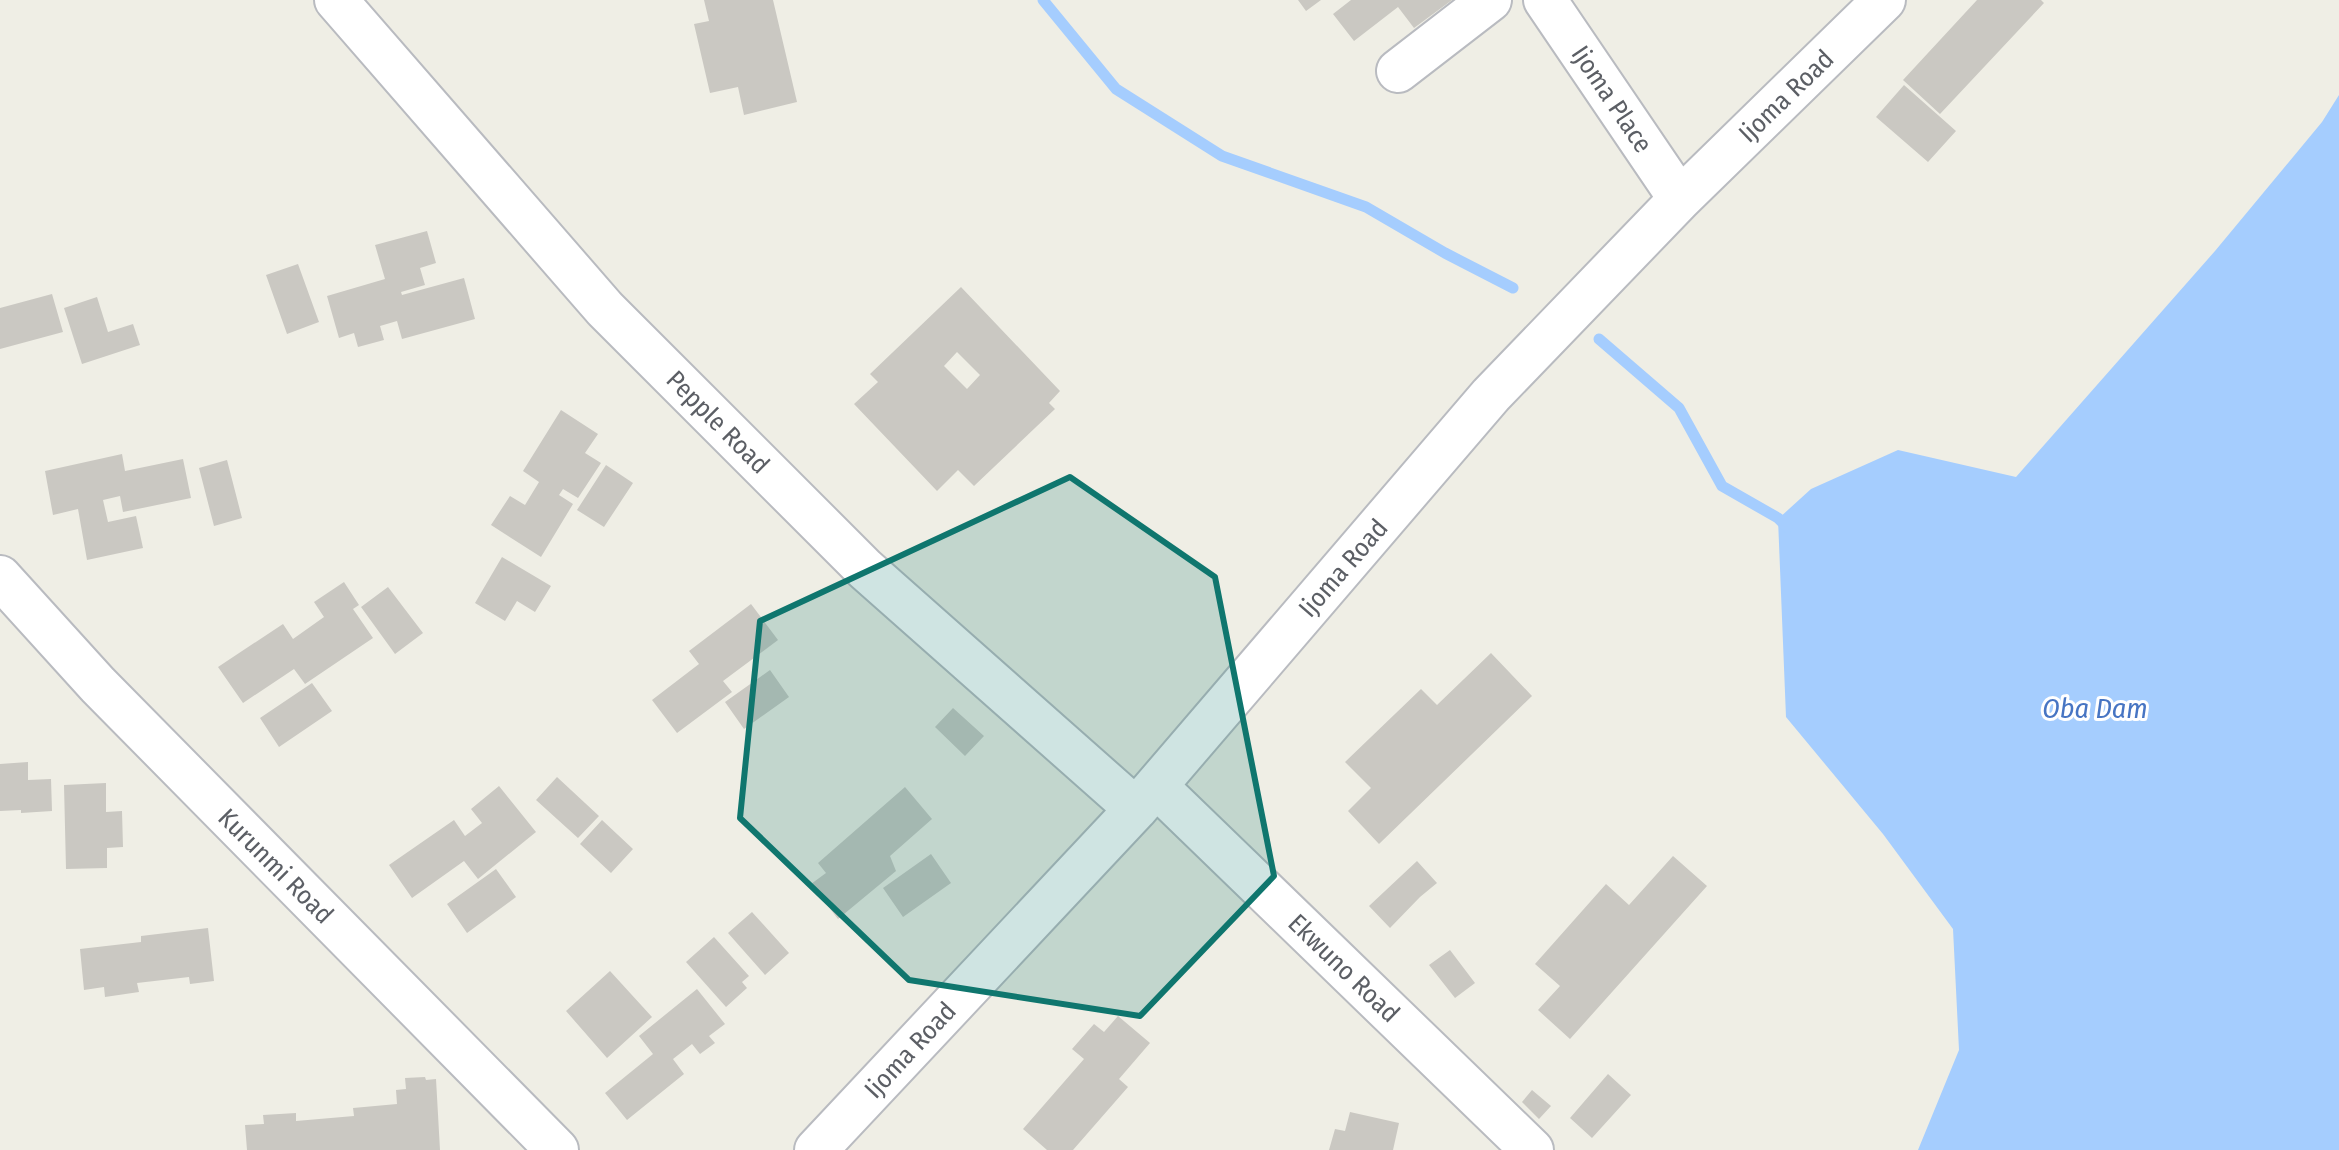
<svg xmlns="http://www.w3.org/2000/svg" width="2339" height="1150" viewBox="0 0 2339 1150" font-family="'Fira Sans Condensed',sans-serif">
	<rect width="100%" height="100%" fill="#efeee5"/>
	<path fill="#a5cdfe" d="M2339 95V1150H1918L1959 1050 1953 929 1883 834 1786 717 1778 519 1811 489 1898 450 2016 477 2215 251 2322 122Z"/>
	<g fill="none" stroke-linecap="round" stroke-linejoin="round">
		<path stroke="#a5cdfe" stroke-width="11" d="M1043 0 1116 89 1222 156 1366 207 1445 253 1513 288
			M1599 339 1679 408 1722 486 1778 518 1787 527"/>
	</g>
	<path fill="#cac8c2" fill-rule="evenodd" d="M704 0H773L797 102 744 115 738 87 710 93 694 24 709 21Z
		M1298 0H1321L1306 11Z
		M1351 0H1452L1414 28 1398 7 1354 41 1333 14Z
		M1977 0H2041L2044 3 1940 114 1903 80Z
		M1904 85 1956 131 1928 162 1876 117Z
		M427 231 436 263 420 268 425 285 401 292 402 295 464 278 475 319 402 339 397 321 380 326 384 340 358 347 354 333 339 338 327 296 385 279 375 245Z
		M298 264 319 322 287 334 266 275Z
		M961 287 1060 391 1049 403 1055 409 974 486 958 470 937 491 854 404 878 382 870 374ZM957 352 980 375 967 389 944 366Z
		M52 294 63 332 0 349V308Z
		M97 297 108 332 133 324 140 345 82 364 64 308Z
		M561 410 598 434 585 453 601 463 578 498 563 489 559 495 573 504 541 557 491 525 510 496 525 505 539 482 523 471Z
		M122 454 125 471 183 459 191 498 123 512 120 496 103 500 108 522 136 516 143 548 87 560 78 509 53 515 45 471Z
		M227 460 242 518 214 526 199 468Z
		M606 465 633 483 604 527 577 510Z
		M502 557 551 586 535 612 517 601 505 621 475 603Z
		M344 582 359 605 353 609 373 638 305 684 294 669 243 703 218 667 283 624 293 639 324 617 314 602Z
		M388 587 423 633 395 654 361 607Z
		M751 604 778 640 723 681 732 692 677 733 652 700 699 664 689 651Z
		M1491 653 1532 696 1379 844 1348 811 1371 788 1345 762 1421 689 1437 705Z
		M770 670 789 697 744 729 725 702Z
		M312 683 332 711 279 747 260 718Z
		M953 708 984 736 965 756 935 727Z
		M28 762V780L51 779 52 811 21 813V810L0 811V764Z
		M557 777 599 816 578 838 536 800Z
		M106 783V812L122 811 123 847 107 848V868L66 869 64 785Z
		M499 786 536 832 478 879 464 861 412 898 389 865 454 820 465 836 482 823 471 809Z
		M905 787 932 819 890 856 896 871 838 919 811 884 826 873 818 863Z
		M602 820 633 849 611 873 580 844Z
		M931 854 951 883 903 917 883 888Z
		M1673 856 1707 886 1570 1039 1538 1010 1560 986 1535 964 1606 884 1629 905Z
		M1417 861 1437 883 1420 897 1390 928 1369 906Z
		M496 869 516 897 467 933 447 904Z
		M752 912 789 953 765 975 728 933Z
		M208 928 214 981 190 984 189 977 137 983 139 992 105 997 104 987 84 990 80 949 141 942V936Z
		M714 937 749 976 742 982 747 988 726 1007 686 962Z
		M1450 950 1475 983 1455 998 1429 965Z
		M610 971 652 1017 607 1058 566 1011Z
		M697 989 725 1024 709 1036 715 1043 700 1054 692 1044 673 1059 684 1074 627 1120 605 1093 653 1054 639 1036Z
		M1118 1016 1150 1043 1119 1079 1128 1087 1073 1150H1047L1023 1129 1084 1059 1072 1049 1094 1024 1104 1032Z
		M1608 1074 1631 1095 1592 1138 1570 1118Z
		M425 1077 426 1080 436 1079 440 1150H247L245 1125 264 1124 263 1115 296 1113V1121L354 1116 353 1108 397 1104 396 1090 406 1089 405 1078Z
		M1532 1090 1551 1106 1539 1119 1522 1102Z
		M1350 1112 1399 1123 1393 1150H1329L1335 1129 1345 1131Z"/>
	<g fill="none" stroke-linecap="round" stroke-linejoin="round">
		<defs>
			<path id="minor" d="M336 0 605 309 865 569 1136 809
				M1545 0 1680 199
				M1398 71 1490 0
				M0 577 98 685 557 1150
				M1156 786 1532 1150
				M816 1150 1136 809 1491 395 1680 199 1884 0"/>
		</defs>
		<use href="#minor" stroke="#b9bbc0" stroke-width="46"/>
		<use href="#minor" stroke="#fff" stroke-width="42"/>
	</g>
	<path fill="#0f766e" fill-opacity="0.2" stroke="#0f766e" stroke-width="6" stroke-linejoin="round" d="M1070 477 1215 577 1274 876 1140 1016 909 980 740 818 760 621Z"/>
	<g text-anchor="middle" stroke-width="6" stroke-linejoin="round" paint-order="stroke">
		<g font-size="26" fill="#5c5f65" stroke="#fff">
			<text transform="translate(1786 96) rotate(-44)" y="9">Ijoma Road</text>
			<text transform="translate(1612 99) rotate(56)" y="9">Ijoma Place</text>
			<text transform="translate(718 422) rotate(45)" y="9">Pepple Road</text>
			<text transform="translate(1343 568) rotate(-49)" y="9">Ijoma Road</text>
			<text transform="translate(276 866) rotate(45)" y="9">Kurunmi Road</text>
			<text transform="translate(1344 968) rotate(44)" y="9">Ekwuno Road</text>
			<text transform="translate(910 1050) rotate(-47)" y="9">Ijoma Road</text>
		</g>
		<g font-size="28" font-style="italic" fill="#4775c3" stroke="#fff">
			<text x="2095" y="718">Oba Dam</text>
		</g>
	</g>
</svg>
